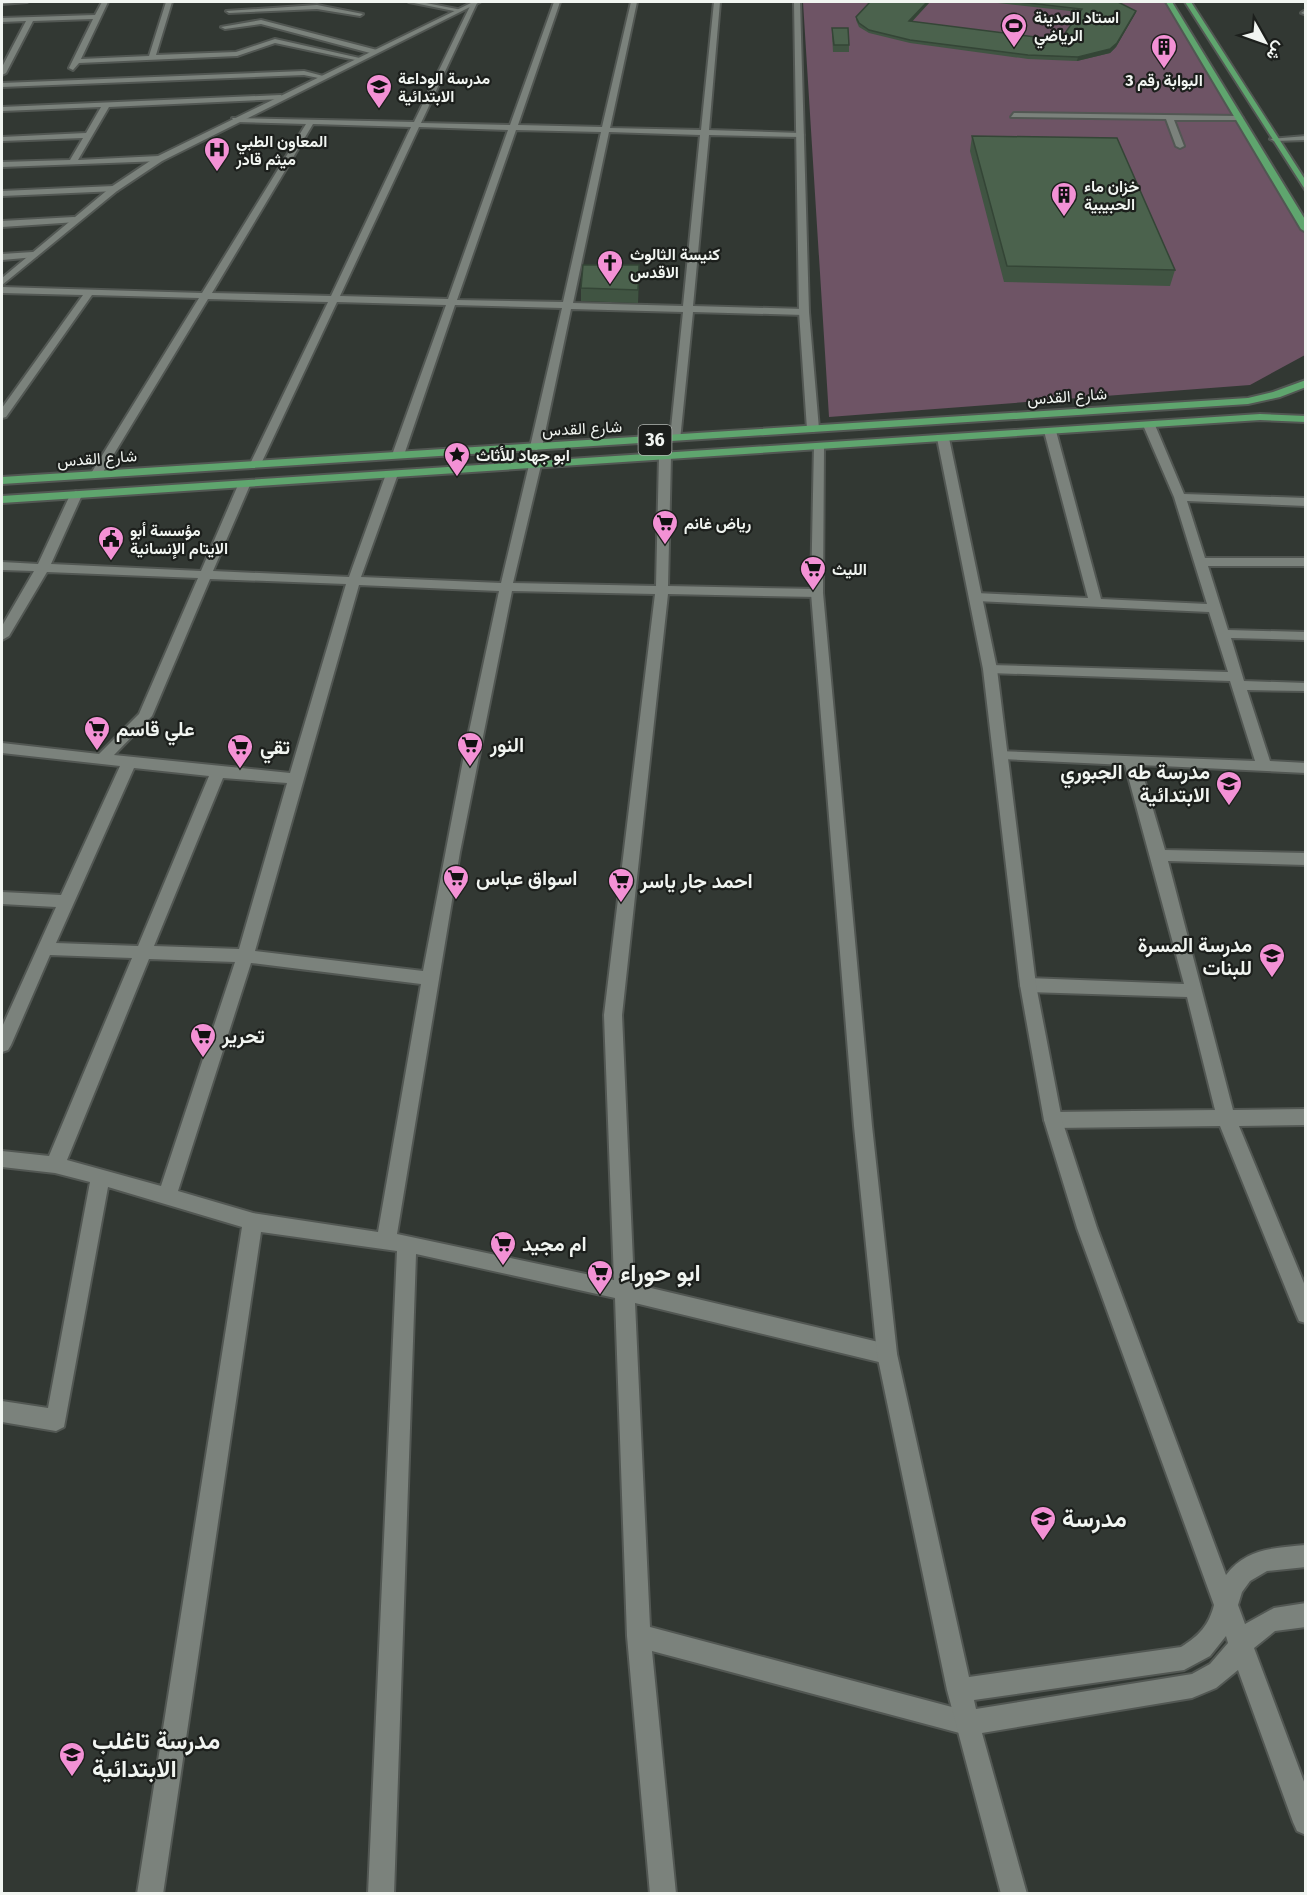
<svg xmlns="http://www.w3.org/2000/svg" width="1307" height="1895" viewBox="0 0 1307 1895" font-family="'Fira Sans',Vazirmatn,sans-serif">
	<rect width="100%" height="100%" fill="#323833"/>
	<path fill="#6e5465" d="M803 2H1165L1187 30 1305 229V355L1250 385 829 417Z"/>
	<g fill="none" stroke-linecap="round" stroke-linejoin="round">
		<defs>
			<path id="minor" d="M2 2H27L2 4Z
				M102 2H108L81 59 149 56 166 2H172L156 55 236 52 275 39 364 59 360 61 275 43 237 56 79 63 73 70 69 68 93 19 33 21 6 73 2 75V67L26 21 2 22V18L95 15Z
				M409 2H421L462 10 459 12Z
				M472 2 477 3 421 123 510 125 554 2H560L518 125 602 127 631 2H637L610 128 701 130 714 2H720L709 130 800 133 804 135 800 137 709 135 693 306 804 309 809 312 804 315 693 312 680 440 670 438 683 312 571 309 542 447 536 450 530 447 562 308 455 305 404 455 398 458 392 455 446 305 337 302 260 466 250 464 328 302 208 299 100 477 90 475 199 298 92 295 6 417 2 418V408L83 295 2 293V287L202 293 306 124 235 122 232 118 414 122ZM313 124 411 127 331 296 212 293ZM419 127 508 130 448 299 340 296ZM516 130 601 132 563 302 457 300ZM609 132 700 135 683 306 573 303Z
				M317 5 363 14 360 16 317 9 229 13 226 11Z
				M1304 11H1306V15L1301 13Z
				M261 20 377 50 378 52 374 54 261 24 225 29 221 27Z
				M304 71 327 77 323 79 304 75 2 87V83Z
				M281 95 284 99 109 107 78 160 159 156 162 161 2 167V162L70 160 83 138 2 141V137L86 133 101 107 2 111V107Z
				M1014 113 1239 116 1243 118 1239 120H1174L1184 146 1180 148 1176 146 1166 119 1011 117Z
				M1306 136V140L1274 141 1270 139Z
				M114 186 118 189 117 191 2 196V191Z
				M74 217 77 218V222L2 227V221Z
				M33 252 36 253V257L2 260V254Z
				M1149 422 1155 425 1184 494 1306 498V506L1187 501 1205 558H1306V566H1208L1228 630 1306 632V640L1231 638 1244 681 1306 683V691L1247 690 1270 761 1306 763V773L1140 765 1165 850 1306 853V865L1168 861 1233 1110 1306 1109V1125L1239 1126 1306 1288V1323L1299 1321 1296 1314 1220 1126 1053 1128 1047 1125 1044 1120 1047 1115 1053 1112 1215 1110 1187 997 1028 992 1022 990 1020 985 1022 980 1028 978 1184 984 1125 765 1002 759 995 754 997 751 1255 761 1230 681 990 673 983 669 990 665 1228 672 1209 612 976 601 970 597 976 593 1088 598 1044 431 1050 428 1056 431 1101 599 1207 604 1174 497 1143 425Z
				M665 453 671 456 668 586 817 589 823 593 817 597 668 594 622 1015 634 1284 887 1344 894 1347 897 1354 894 1361 887 1364 635 1303 650 1627 967 1711 976 1714 979 1723 976 1732 967 1735 652 1651 676 1894H650L627 1636 615 1298 416 1254 394 1894H368L397 1251 261 1232 163 1894H137L242 1227 108 1187 64 1427 56 1431 2 1422V1401L48 1408 90 1182 55 1173 2 1167V1151L49 1156 132 958 50 955 11 1045 8 1050 2 1052V1027L56 907 2 904V892L61 895 120 766 2 753V743L99 754 139 714 198 578 47 572 9 636 2 640V626L34 571 2 570V562L38 564 70 495 76 491 82 495 51 564 201 571 238 485 244 481 250 485 213 571 349 577 386 474 392 471 398 474 361 577 501 583 529 465 535 462 541 465 513 583 656 586 659 456ZM210 579 346 584 290 773 114 755 152 716ZM359 585 499 591 464 755 423 971 255 951ZM512 591 655 594 604 1015 614 1280 397 1234 460 852ZM134 768 209 776 138 946 56 943ZM223 778 287 783 239 949 154 946ZM149 959 235 962 161 1186 67 1160ZM251 963 421 984 378 1232 253 1213 178 1191Z"/>
			<path id="tertiary" d="M473 2H480L162 161 117 191 2 285V278L111 187 156 157Z
				M794 2H800L809 312 819 429 813 432 807 429 799 312Z
				M943 435 949 438 997 669 1036 985 1062 1120 1097 1228 1226 1575C1246 1548 1275 1548 1306 1545V1567L1267 1571 1250 1581 1242 1592 1238 1605 1245 1624 1274 1608 1306 1603V1627L1275 1631 1254 1648 1306 1787V1835L1297 1831 1293 1822 1238 1670 1216 1688 1192 1698 982 1733 1027 1894H1001L947 1690 877 1354 854 1126 811 593 814 445 824 447 823 593 872 1126 897 1354 969 1677 1181 1647C1199 1636 1209 1625 1214 1605L1077 1228 1044 1120 1020 985 983 669 937 438ZM1226 1636 1228 1643 1210 1664 1192 1674 976 1709 974 1700 1184 1670 1210 1656Z"/>
			<path id="primary" d="M1166 2H1172L1306 221V232L1301 229Z
				M1185 2H1191L1306 181V191Z
				M1306 380V387L1280 397 1248 404 2 484V477L1248 398 1273 392Z
				M1260 414 1306 416V422L1260 420 2 503V496Z"/>
		</defs>
		<use href="#minor" stroke="#525753" stroke-width="4"/>
		<use href="#tertiary" stroke="#525753" stroke-width="4"/>
		<use href="#primary" stroke="#525753" stroke-width="4"/>
		<use href="#minor" fill="#7b827c" fill-rule="evenodd"/>
		<use href="#tertiary" fill="#7b827c" fill-rule="evenodd"/>
		<use href="#primary" fill="#5fa56e" fill-rule="evenodd"/>
	</g>
	<path fill="#405442" d="M989 2H1118L1136 11 1135 14 1116 47 1110 53 1077 61 1028 59 910 43 869 33 859 27 856 20V17L912 22 1043 38 1061 39 1079 12Z
		M832 28 849 45V52H833L832 35Z
		M972 136 1175 270 1170 286 1004 282 970 151Z
		M639 278 638 303 581 301V288Z"/>
	<path fill="#344536" d="M927 2H930L909 25V21Z
		M1136 11 1135 14 1116 47 1110 53 1077 61 1078 57Z
		M639 265V278L638 303V290Z"/>
	<path fill="#4b624d" stroke="#344536" stroke-width="1.5" d="M870 2H927L909 21 1043 38 1061 39 1082 9 1019 2H1118L1136 11 1117 43 1110 49 1078 57 1028 55 910 40 869 30 859 23 856 17Z
		M832 28H848L849 45H834Z
		M972 136 1117 138 1175 270 1007 266Z
		M583 265H639L638 290 581 288Z"/>
	<defs>
		<symbol id="stadium-pin" viewBox="-11 -11 22 30"><path d="M0 17L-7.5 6A9.5 9.5 0 1 1 7.5 6Z" fill="#f391d5" stroke="#1c1f1c"/><path d="M0-5a6.5 5 0 1 0 0 10a6.5 5 0 1 0 0-10ZM-3.5-1.8h7v3.6h-7Z" fill="#111"/></symbol>
		<symbol id="building-pin" viewBox="-11 -11 22 30"><path d="M0 17L-7.5 6A9.5 9.5 0 1 1 7.5 6Z" fill="#f391d5" stroke="#1c1f1c"/><path d="M-4-6H4V6H1V3H-1V6H-4ZM-2.5-4.3h1.7v1.8h-1.7ZM.8-4.3h1.7v1.8H.8ZM-2.5-1h1.7V.8h-1.7ZM.8-1h1.7V.8H.8Z" fill="#111"/></symbol>
		<symbol id="school-pin" viewBox="-11 -11 22 30"><path d="M0 17L-7.5 6A9.5 9.5 0 1 1 7.5 6Z" fill="#f391d5" stroke="#1c1f1c"/><path d="M0-5L7-2L0 1L-7-2ZM-4 1L0 2.5L4 1V4Q0 6-4 4Z" fill="#111"/></symbol>
		<symbol id="hospital-pin" viewBox="-11 -11 22 30"><path d="M0 17L-7.5 6A9.5 9.5 0 1 1 7.5 6Z" fill="#f391d5" stroke="#1c1f1c"/><path d="M-5-5h3v3.5h4V-5h3V5h-3V1.5h-4V5h-3Z" fill="#111"/></symbol>
		<symbol id="church-pin" viewBox="-11 -11 22 30"><path d="M0 17L-7.5 6A9.5 9.5 0 1 1 7.5 6Z" fill="#f391d5" stroke="#1c1f1c"/><path d="M-1.2-6h2.4v3.5h3.3v2.4h-3.3V6h-2.4V-.1h-3.3v-2.4h3.3Z" fill="#111"/></symbol>
		<symbol id="sight-pin" viewBox="-11 -11 22 30"><path d="M0 17L-7.5 6A9.5 9.5 0 1 1 7.5 6Z" fill="#f391d5" stroke="#1c1f1c"/><path d="M0-6L1.8-2.2L6-1.7L2.9 1.2L3.7 5.4L0 3.3L-3.7 5.4L-2.9 1.2L-6-1.7L-1.8-2.2Z" fill="#111"/></symbol>
		<symbol id="supermarket-pin" viewBox="-11 -11 22 30"><path d="M0 17L-7.5 6A9.5 9.5 0 1 1 7.5 6Z" fill="#f391d5" stroke="#1c1f1c"/><path d="M-6-5.5h2.5l.6 2H6L4.5 2H-2.5L-4.4-4H-6ZM-1.5 3.2a1.3 1.3 0 1 0 .1 0ZM3 3.2a1.3 1.3 0 1 0 .1 0Z" fill="#111"/></symbol>
		<symbol id="civic-pin" viewBox="-11 -11 22 30"><path d="M0 17L-7.5 6A9.5 9.5 0 1 1 7.5 6Z" fill="#f391d5" stroke="#1c1f1c"/><path d="M-.6-6.5H3V-4.5H.6V-3L4-1V1h2V6H-6V1h2V-1L-.6-3ZM-1.2 2.5V6h2.4V2.5Z" fill="#111"/></symbol>
	</defs>
	<g fill-rule="evenodd">
		<use href="#stadium-pin" x="999" y="11" width="30" height="40"/>
		<use href="#building-pin" x="1149" y="32" width="30" height="40"/>
		<use href="#school-pin" x="364" y="72" width="30" height="40"/>
		<use href="#hospital-pin" x="202" y="135" width="30" height="40"/>
		<use href="#building-pin" x="1049" y="180" width="30" height="40"/>
		<use href="#church-pin" x="595" y="248" width="30" height="40"/>
		<use href="#sight-pin" x="442" y="440" width="30" height="40"/>
		<use href="#supermarket-pin" x="650" y="508" width="30" height="40"/>
		<use href="#civic-pin" x="96" y="524" width="30" height="40"/>
		<use href="#supermarket-pin" x="798" y="554" width="30" height="40"/>
		<use href="#supermarket-pin" x="82" y="714" width="30" height="40"/>
		<use href="#supermarket-pin" x="455" y="730" width="30" height="40"/>
		<use href="#supermarket-pin" x="225" y="732" width="30" height="40"/>
		<use href="#school-pin" x="1214" y="769" width="30" height="40"/>
		<use href="#supermarket-pin" x="441" y="863" width="30" height="40"/>
		<use href="#supermarket-pin" x="606" y="866" width="30" height="40"/>
		<use href="#school-pin" x="1257" y="941" width="30" height="40"/>
		<use href="#supermarket-pin" x="188" y="1021" width="30" height="40"/>
		<use href="#supermarket-pin" x="488" y="1229" width="30" height="40"/>
		<use href="#supermarket-pin" x="585" y="1258" width="30" height="40"/>
		<use href="#school-pin" x="1028" y="1504" width="30" height="40"/>
		<use href="#school-pin" x="57" y="1740" width="30" height="40"/>
	</g>
	<g text-anchor="middle" stroke-width="4.5" stroke-linejoin="round" paint-order="stroke">
		<g font-size="16" font-weight="bold" fill="#f1f5f1" stroke="#1c1f1c" text-anchor="start">
			<text x="1034" y="23">استاد المدينة<tspan x="1034" dy="18">الرياضي</tspan></text>
			<text x="398" y="84">مدرسة الوداعة<tspan x="398" dy="18">الابتدائية</tspan></text>
			<text x="1164" y="86" text-anchor="middle">البوابة رقم 3</text>
			<text x="236" y="147">المعاون الطبي<tspan x="236" dy="18">ميثم قادر</tspan></text>
			<text x="1084" y="192">خزان ماء<tspan x="1084" dy="18">الحبيبية</tspan></text>
			<text x="630" y="260">كنيسة الثالوث<tspan x="630" dy="18">الاقدس</tspan></text>
			<text x="476" y="461">ابو جهاد للأثاث</text>
			<text x="684" y="529">رياض غانم</text>
			<text x="130" y="536">مؤسسة أبو<tspan x="130" dy="18">الايتام الإنسانية</tspan></text>
			<text x="832" y="575">الليث</text>
		</g>
		<g font-size="16" fill="#f1f5f1" stroke="#1c1f1c">
			<text transform="translate(1067 396) rotate(-4)" y="6">شارع القدس</text>
			<text transform="translate(582 428) rotate(-3)" y="6">شارع القدس</text>
			<text transform="translate(97 458) rotate(-4)" y="6">شارع القدس</text>
		</g>
		<rect fill="#1c1f1c" stroke="#b1b5b1" stroke-width="1.5" x="638.5" y="425" width="33" height="30" rx="4.5"/>
		<g font-size="18" font-weight="bold" fill="#f1f5f1">
			<text x="655" y="446">36</text>
		</g>
		<g font-size="20" font-weight="bold" fill="#f1f5f1" stroke="#1c1f1c" text-anchor="start">
			<text x="116" y="736">علي قاسم</text>
			<text x="490" y="752">النور</text>
			<text x="260" y="754">تقي</text>
			<text x="1210" y="779" text-anchor="end">مدرسة طه الجبوري<tspan x="1210" dy="23">الابتدائية</tspan></text>
			<text x="476" y="885">اسواق عباس</text>
			<text x="640" y="888">احمد جار ياسر</text>
			<text x="1252" y="952" text-anchor="end">مدرسة المسرة<tspan x="1252" dy="23">للبنات</tspan></text>
			<text x="222" y="1043">تحرير</text>
			<text x="522" y="1251">ام مجيد</text>
		</g>
		<g font-size="24" font-weight="bold" fill="#f1f5f1" stroke="#1c1f1c" text-anchor="start">
			<text x="620" y="1281">ابو حوراء</text>
			<text x="1062" y="1527">مدرسة</text>
			<text x="92" y="1749">مدرسة تاغلب<tspan x="92" dy="28">الابتدائية</tspan></text>
		</g>
	</g>
	<rect width="1307" height="1895" fill="none" stroke="#f1f5f1" stroke-width="6"/>
	<g transform="translate(1265 42) rotate(130)" stroke="#1c1f1c" stroke-width="4.5" paint-order="stroke">
	<path d="M0-4.5L10 22L0 15L-10 22Z" fill="#f1f5f1"/>
	<text y="-9" font-size="16" font-weight="bold" text-anchor="middle" fill="#f1f5f1">ش</text>
	</g>
</svg>
